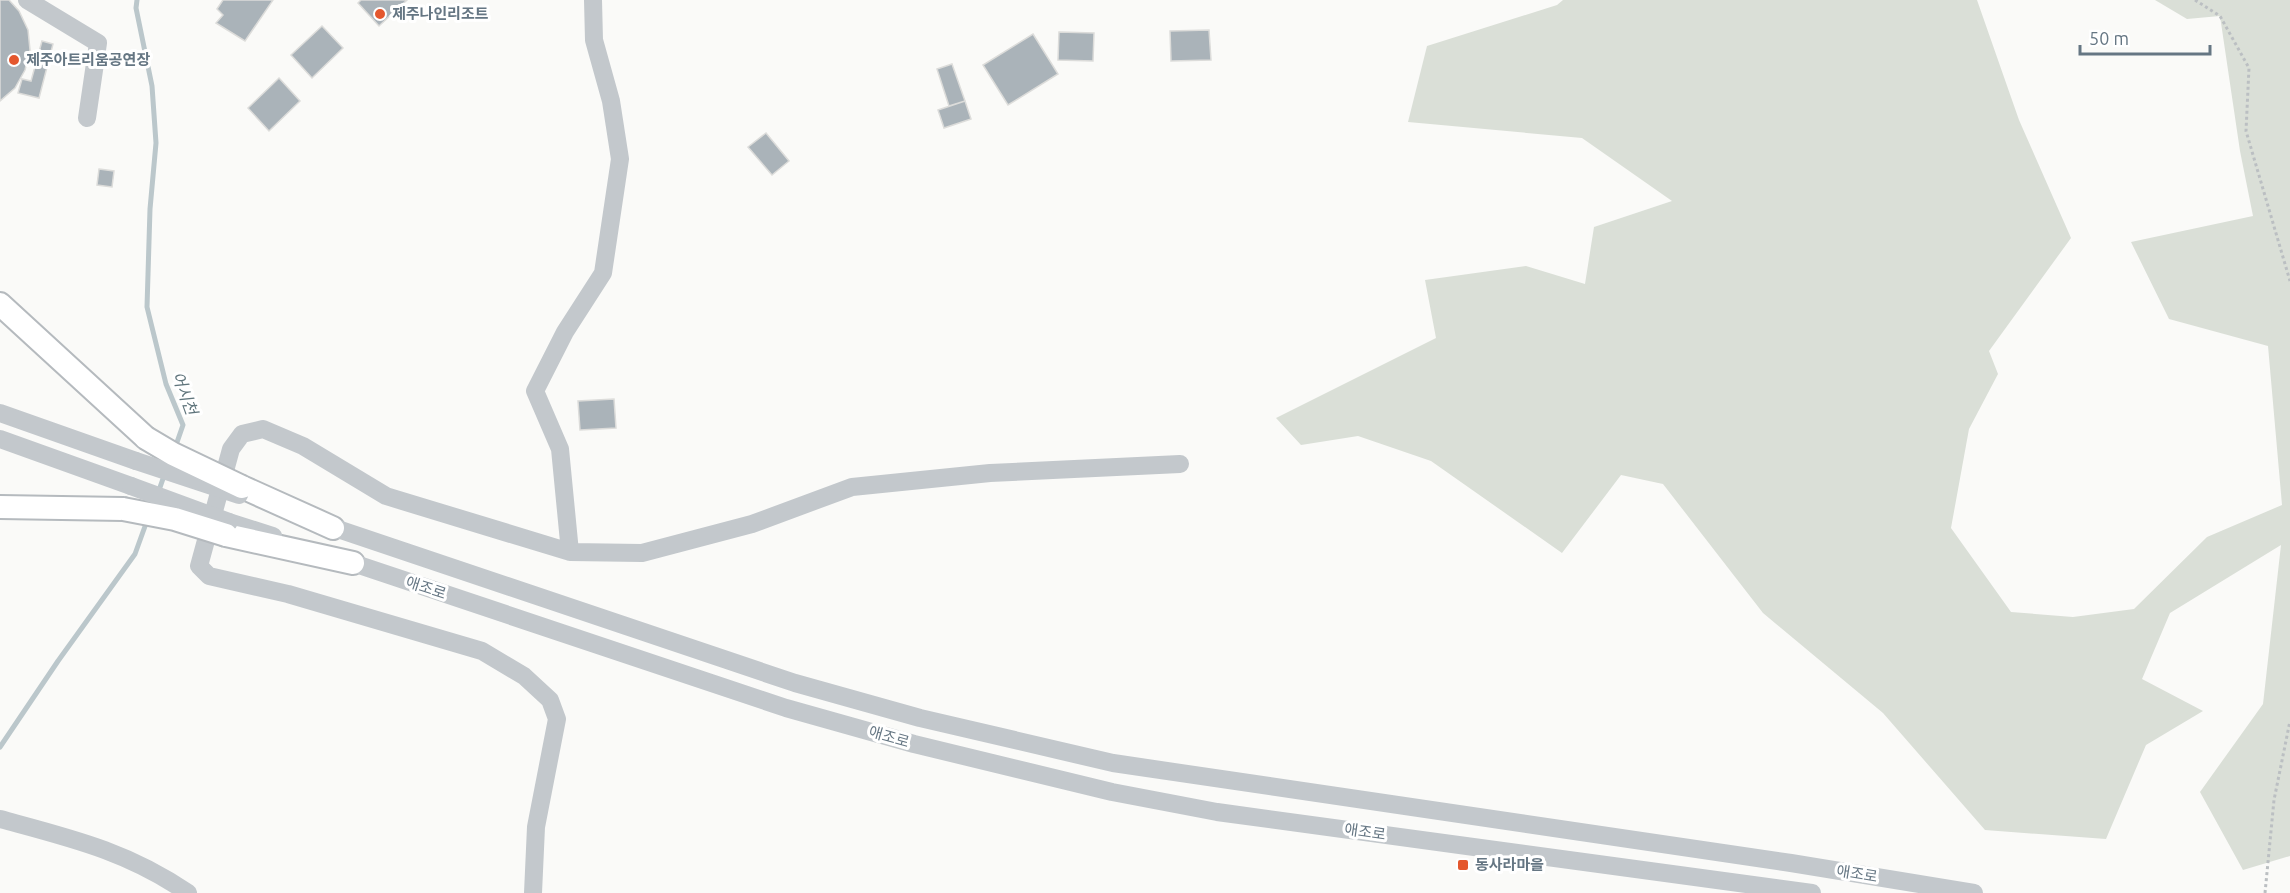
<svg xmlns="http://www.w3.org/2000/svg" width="2290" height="893" viewBox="0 0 2290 893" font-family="Ubuntu,'Noto Sans KR',sans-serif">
	<rect width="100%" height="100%" fill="#fafaf8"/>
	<path fill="#dadfd7" d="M1563 0H1977L2019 120 2071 238 1989 351 1998 374 1969 429 1951 528 2011 612 2073 617 2134 609 2207 537 2282 505 2268 346 2169 319 2131 242 2253 216 2240 151 2220 16 2187 19 2155 0H2290V856L2243 870 2200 792 2263 704 2281 545 2170 613 2142 679 2203 711 2146 745 2106 839 1985 830 1883 713 1763 613 1663 484 1621 475 1562 553 1431 461 1358 436 1301 445 1276 418 1436 338 1425 280 1526 266 1585 284 1594 227 1672 201 1582 138 1408 122 1427 46 1557 5Z"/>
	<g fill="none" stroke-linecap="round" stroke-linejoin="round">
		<path stroke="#bbc7cb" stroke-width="5" d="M137 0 136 8 152 86 156 143 150 209 147 307 166 384 183 425 175 448
			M158 493 165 473
			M0 747 58 661 135 554 148 518"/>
	</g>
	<path fill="#aab3b9" stroke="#dcdcda" stroke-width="1.5" d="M0 0H9L19 11 28 30 30 50 25 70 15 88 0 101Z
		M223 0H273L245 41 216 23 223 15 217 9Z
		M361 0H407L379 26 358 3Z
		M322 26 343 48 312 78 291 55Z
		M1209 30 1211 60 1171 61 1170 31Z
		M1059 32 1094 33 1093 61 1058 60Z
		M1033 34 1058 74 1008 105 983 65Z
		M42 41 53 44 39 98 18 93 22 79 31 81Z
		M952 64 965 101 949 106 937 69Z
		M279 78 300 101 269 131 248 108Z
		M965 101 971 119 944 128 938 110Z
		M766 133 789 161 772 175 748 147Z
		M99 169 114 171 112 187 97 185Z
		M614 399 616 428 580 430 578 401Z"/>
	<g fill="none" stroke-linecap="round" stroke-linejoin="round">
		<defs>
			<path id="major" d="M0 304 146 438
				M242 487 333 528
				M0 507 123 509
				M226 535 353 563"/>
		</defs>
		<use href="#major" stroke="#b5babe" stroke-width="26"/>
		<path stroke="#bbbfc2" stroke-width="3" stroke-dasharray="3 3" stroke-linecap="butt" d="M2195 0 2220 16 2249 68 2246 131 2290 281
			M2265 893 2274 800 2290 721"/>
		<path stroke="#c3c8cc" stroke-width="18" d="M27 0 98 43 87 118
			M0 413 136 461
			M0 439 131 486
			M229 522 273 536
			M320 523 795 683 920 718 1113 763 1791 863 1974 893
			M570 552 560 449 535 391 565 332 603 273 620 159 611 101 594 40 593 0
			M341 559 786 708 914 744 1112 792 1217 812 1812 893
			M0 819C70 838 127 851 188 893
			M533 893 536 827 557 719 550 700 524 676 482 651 288 594 209 576 199 566 231 449 242 434 263 429 303 446 386 496 570 552 642 553 752 524 852 487 990 473 1180 464"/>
		<use href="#major" stroke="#fff" stroke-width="22"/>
		<defs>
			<path id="major-bridge" d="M146 438 173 454 242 487
				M123 509 175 519 226 535"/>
		</defs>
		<use href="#major-bridge" stroke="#b5babe" stroke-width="26" stroke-linecap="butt"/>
		<path stroke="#c3c8cc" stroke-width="18" d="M136 461 239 495
			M131 486 229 522"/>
		<use href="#major-bridge" stroke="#fff" stroke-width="22"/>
	</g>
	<g fill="#e4572e" stroke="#fff" stroke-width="2">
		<circle cx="380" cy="14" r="6"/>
		<circle cx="14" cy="60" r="6"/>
		<rect x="1457" y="859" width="12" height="12" rx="3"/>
	</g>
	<g text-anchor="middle" stroke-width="6" stroke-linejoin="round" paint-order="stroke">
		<g font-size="15" font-weight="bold" fill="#657683" stroke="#fff" text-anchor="start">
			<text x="392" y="19">제주나인리조트</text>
			<text x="26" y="65">제주아트리움공연장</text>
			<text x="1475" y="870">동사라마을</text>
		</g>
		<g font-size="15" fill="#657683" stroke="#fff">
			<text transform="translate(426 588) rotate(18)" y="5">애조로</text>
			<text transform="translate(889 737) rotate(16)" y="5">애조로</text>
			<text transform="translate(1365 832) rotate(8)" y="5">애조로</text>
			<text transform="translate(1857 874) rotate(9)" y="5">애조로</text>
		</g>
		<g font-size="16" font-style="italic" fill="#60757c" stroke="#fff">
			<text transform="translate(185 393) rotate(70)" y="6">어시천</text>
		</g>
	</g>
	<path d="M2080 45v9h130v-9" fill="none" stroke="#657683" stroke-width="3"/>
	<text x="2089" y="45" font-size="18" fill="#657683" stroke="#ffffff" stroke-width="4.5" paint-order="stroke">50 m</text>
</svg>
